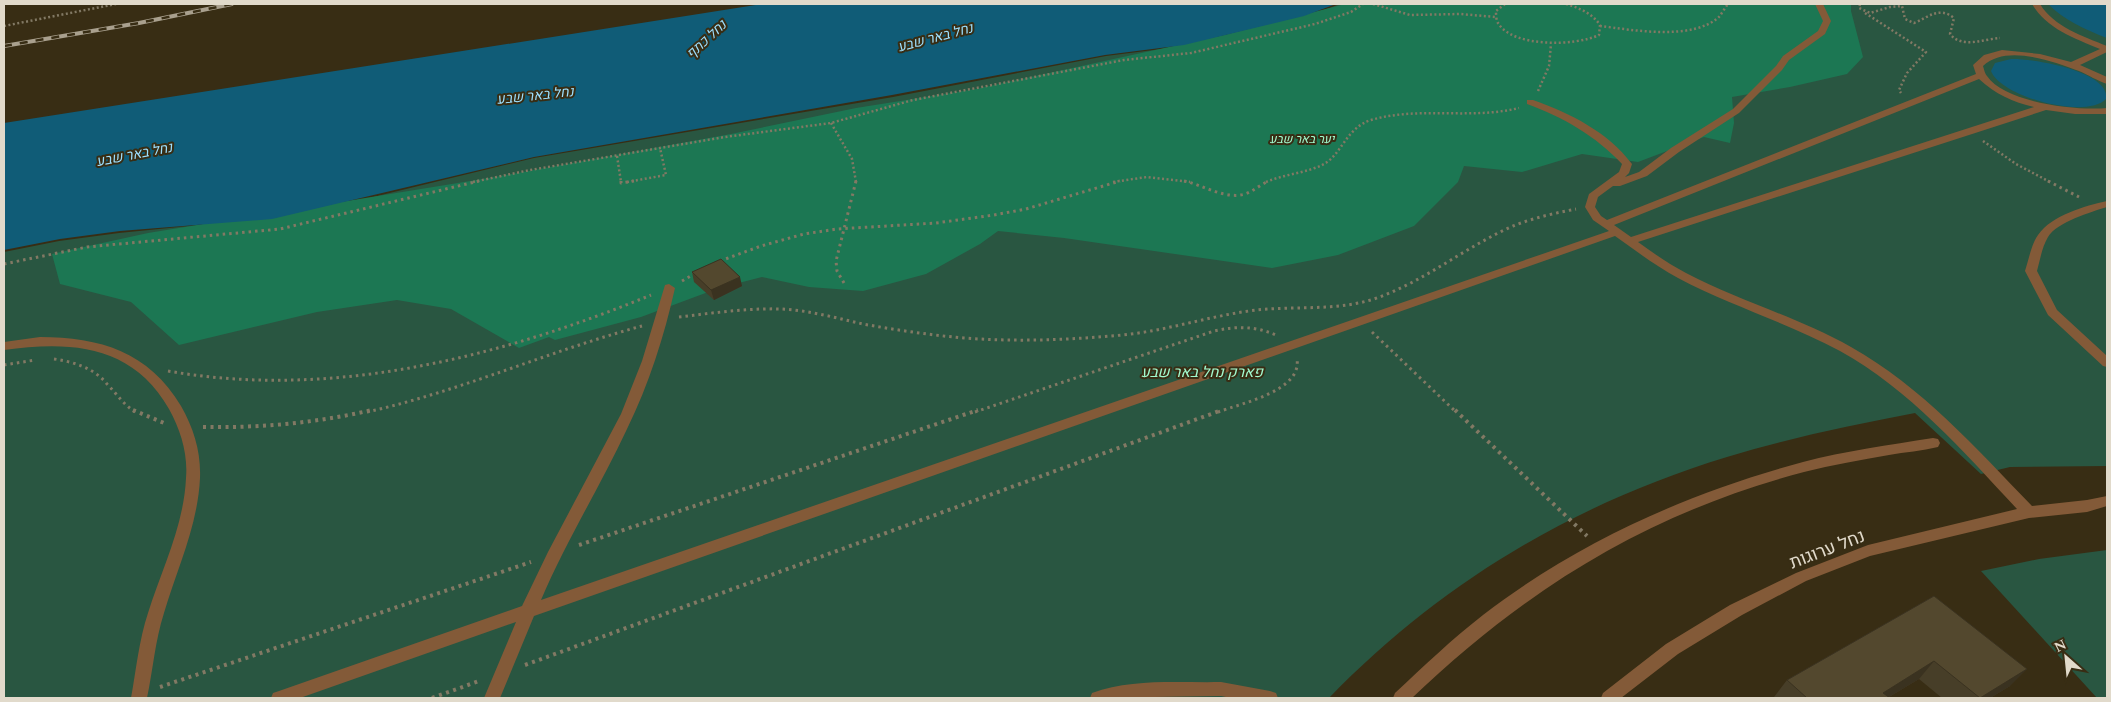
<svg xmlns="http://www.w3.org/2000/svg" width="2111" height="702" viewBox="0 0 2111 702" font-family="Spectral,Heebo,serif">
	<rect width="100%" height="100%" fill="#382d14"/>
	<path fill="#295641" d="M1340 4H2107V466L2010 467 1981 474 1915 413C1852 425 1789 438 1727 457 1573 504 1441 583 1329 698H4V252L59 241 119 233 299 215 534 158 893 97 1106 56 1185 46 1305 17Z
		M2107 550V698H2097L1981 571 2039 559Z"/>
	<path fill="#1c7753" d="M1345 4H1851V11L1863 57 1847 74 1790 87 1732 97 1734 123 1730 143 1704 137 1638 162 1582 154 1522 172 1464 166 1458 182 1414 226 1338 255 1272 268 1064 238 998 231 980 244 926 274 863 291 809 287 762 277 719 288 641 317 555 340 549 337 519 348 451 309 397 300 317 312 179 345 131 302 60 284 52 254 148 233 495 177 731 134 856 108 976 89 1224 35Z"/>
	<path fill="#105c77" d="M762 4H1336L1304 16 1184 45 1105 55 892 95 534 157 272 219 120 231 60 239 4 250V123Z
		M2048 4H2107V38C2086 30 2064 20 2048 4Z
		M2011 59C2030 58 2111 71 2106 99 2086 120 2001 97 1991 71L1995 63Z"/>
	<g fill="none" stroke-linecap="round" stroke-linejoin="round">
		<path stroke="#827964" stroke-width="2.5" stroke-dasharray="2 2.5" stroke-linecap="butt" d="M1373 4 1410 15 1460 14 1496 17
			M1505 4 1496 11C1496 14 1496 20 1498 23 1513 48 1576 46 1599 35L1600 25C1592 13 1579 8 1566 4
			M1860 4 1859 8 1870 13 1890 7 1902 6 1905 19 1914 23C1929 17 1939 6 1954 18L1950 34C1962 49 1984 39 2000 38
			M1865 13 1926 52 1907 73 1899 90 1901 93
			M4 26 116 4
			M1600 26C1633 30 1692 41 1719 17 1722 13 1725 8 1728 4
			M1538 91 1549 66 1551 44
			M831 123 852 159 856 182
			M1983 141 2016 164 2050 182
			M617 156 621 182
			M473 182 530 170 725 137 831 123 913 100 1124 60 1191 53 1315 24 1351 12 1363 4
			M627 182 666 175 660 148
			M1113 182 1147 177 1190 182
			M1266 182C1285 174 1307 173 1324 164 1342 154 1346 128 1371 120 1419 106 1470 120 1519 108"/>
		<path stroke="#827964" stroke-width="3" stroke-dasharray="2.5 4" stroke-linecap="butt" d="M621 181V183L634 181
			M1184 181C1203 185 1226 200 1245 194 1254 191 1261 184 1269 181
			M2048 181 2079 197
			M720 261 761 246 804 234 837 229 936 223 994 215 1026 209 1120 181
			M4 264 87 247 280 229 479 181
			M682 281 694 274
			M844 283 837 271 836 261 856 181
			M679 317C713 313 747 308 781 309 808 310 836 318 863 324 896 330 930 335 964 338 1017 342 1069 340 1122 335 1165 331 1206 317 1249 311 1291 305 1333 312 1374 299 1424 282 1465 247 1513 226 1533 218 1555 213 1576 209
			M1372 332 1456 412
			M54 359C74 362 94 368 107 384 117 394 123 404 135 412
			M4 365 35 360
			M168 371C332 400 500 357 651 295
			M367 412C461 391 549 351 642 326
			M975 412 1214 331C1236 326 1255 326 1276 335
			M1218 412C1242 403 1302 391 1297 359"/>
		<path stroke="#827964" stroke-width="4" stroke-dasharray="3 4.5" stroke-linecap="butt" d="M133 410 164 423
			M1455 410 1587 536
			M203 427C260 428 316 423 372 410
			M579 545 978 410
			M525 665 1222 410
			M160 687 531 562
			M432 698 479 681"/>
		<path fill="#835a38" fill-rule="evenodd" d="M1815 4H1823L1831 21 1825 34 1789 60 1782 70 1739 113 1679 152 1647 176 1620 186H1613L1598 197 1595 207 1601 216 1607 220 1976 74 1973 65 1984 55 2002 50 2040 54 2071 62 2100 49C2074 38 2047 29 2032 4H2040C2054 27 2083 36 2107 46V52L2080 65 2107 77V84C2098 81 2088 75 2079 71 2052 61 2006 44 1983 66 1984 69 1985 74 1987 76 2005 103 2078 111 2107 108V114H2075L2046 110 1638 242C1653 253 1669 264 1686 273 1739 301 1798 317 1851 347 1922 387 1976 448 2032 506L2087 500 2107 496V506L2087 512 2029 518 1870 556 1806 581 1742 615 1678 654 1621 698H1601L1603 693 1666 644 1730 605 1796 573 1868 545 2017 509C1963 451 1910 390 1840 351 1788 323 1731 306 1678 278 1656 266 1636 251 1615 236L534 616 500 698H484L516 622 300 698H271L273 693 279 691 522 606 548 552 621 414 642 361 665 285 669 284 675 288C664 337 649 384 627 429 600 487 566 541 541 600L1609 231 1593 220 1585 207 1589 194 1619 172 1622 164C1596 136 1563 117 1527 104V100H1533C1570 113 1608 132 1632 164L1629 173 1625 177 1639 172 1671 148 1733 109 1776 66 1783 56 1818 31 1823 21ZM1979 79C1995 94 2013 102 2034 107L1631 237 1614 225Z
			M2107 201V207C2091 212 2057 222 2048 237 2042 247 2040 260 2037 271L2057 310 2107 356V367L2103 366 2048 315 2025 271C2029 259 2031 245 2038 235 2052 215 2085 206 2107 201Z
			M40 337C100 337 149 352 181 406 194 429 201 452 200 478 198 525 177 569 164 613 155 641 153 670 147 698H131C136 670 139 640 148 613 162 569 184 525 186 478 188 454 181 431 169 409 132 344 70 341 4 350V342Z
			M1933 438 1938 439 1940 443 1938 447C1922 451 1905 452 1889 455 1861 460 1832 465 1804 472 1649 513 1527 588 1412 698H1393L1395 693C1424 666 1452 639 1483 615 1578 542 1688 493 1803 462 1845 451 1889 445 1933 438Z
			M1221 682 1270 691 1276 693 1278 698H1231L1221 696 1090 698 1092 693C1132 678 1179 683 1221 682Z"/>
		<defs>
			<path id="rail" d="M4 46 139 23 232 4"/>
		</defs>
		<use href="#rail" stroke="#a9a08e" stroke-width="4"/>
		<use href="#rail" stroke="#382d14" stroke-width="2.5" stroke-dasharray="8" stroke-linecap="butt"/>
	</g>
	<path fill="#473e28" d="M692 272 742 286 714 300 694 282Z
		M1934 596 2010 686 1990 698H1942L1919 679 1889 697 1890 698H1775L1774 697 1787 680Z"/>
	<path fill="#3a3220" d="M740 277 742 286 714 300 711 290Z
		M1934 661 1919 679 1887 698 1883 693Z
		M2027 669 2010 686 1990 698H1980Z"/>
	<path fill="#53482e" stroke="#3a3220" d="M721 259 740 277 711 290 692 272Z
		M1934 596 2027 669 1980 698 1934 661 1883 693 1890 698H1807L1787 680Z"/>
	<g text-anchor="middle" stroke-width="4" stroke-linejoin="round" paint-order="stroke">
		<g font-size="12" font-style="italic" fill="#a2facf" stroke="#382d14">
			<text x="1302" y="143">יער באר שבע</text>
		</g>
		<g font-size="14" font-style="italic" fill="#9ddffd" stroke="#382d14">
			<text transform="translate(935 37) rotate(-15)" y="5">נחל באר שבע</text>
			<text transform="translate(706 39) rotate(-43)" y="5">נחל כתף</text>
			<text transform="translate(535 95) rotate(-6)" y="5">נחל באר שבע</text>
			<text transform="translate(134 154) rotate(-11)" y="5">נחל באר שבע</text>
		</g>
		<g font-size="15" font-style="italic" fill="#a2facf" stroke="#382d14">
			<text x="1202" y="377">פארק נחל באר שבע</text>
		</g>
		<g font-size="18" fill="#e1dacb" stroke="#382d14">
			<text transform="translate(1827 549) rotate(-21)" y="6">נחל ערוגות</text>
		</g>
	</g>
	<rect width="2111" height="702" fill="none" stroke="#e1dacb" stroke-width="10"/>
	<g transform="translate(2066 657) rotate(333)" stroke="#382d14" stroke-width="4" paint-order="stroke">
	<path d="M0-4L9 19L0 12L-9 19Z" fill="#e1dacb"/>
	<text y="-8" font-size="14" font-weight="bold" text-anchor="middle" fill="#e1dacb">N</text>
	</g>
</svg>
